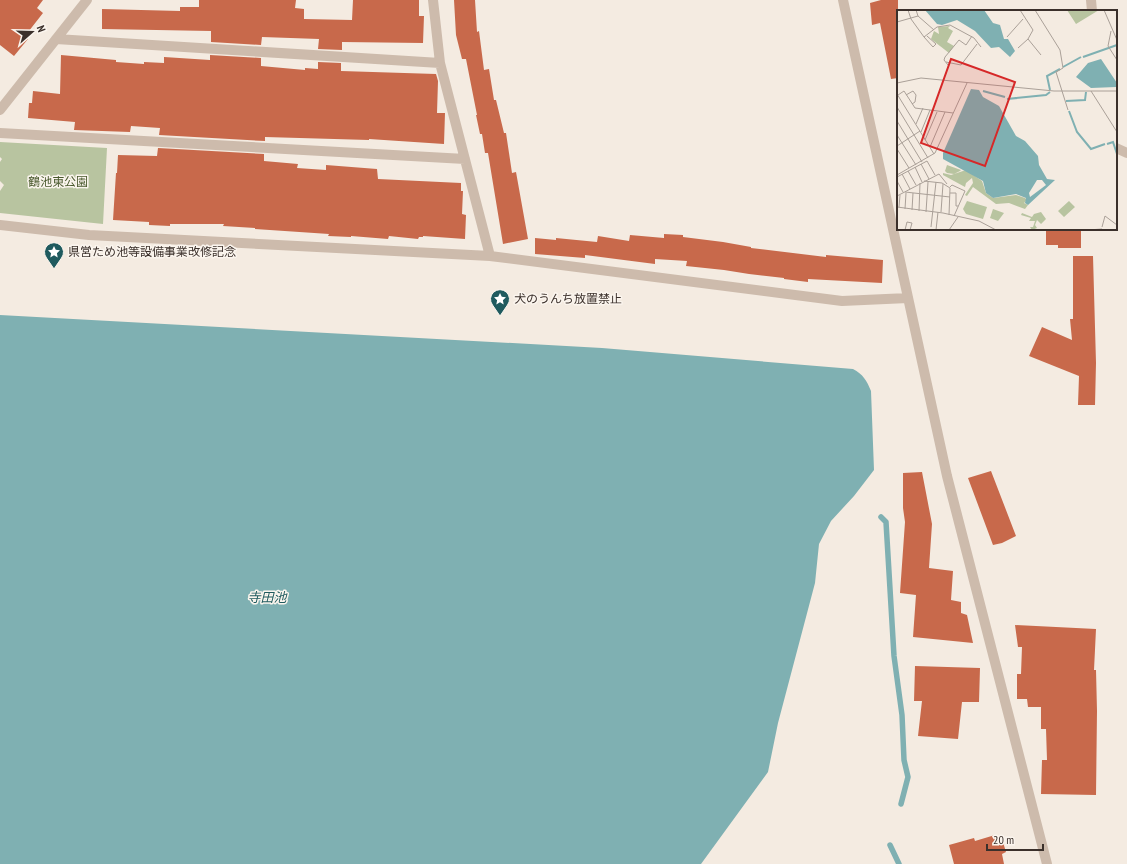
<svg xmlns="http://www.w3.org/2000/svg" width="1127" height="864" viewBox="0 0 1127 864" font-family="'PT Sans Narrow','Noto Sans JP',sans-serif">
	<rect width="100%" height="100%" fill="#f4ebe1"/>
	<path fill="#b8c4a0" d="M0 142 107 148 103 224 0 213V191L4 185 0 181V162L2 159 0 157Z"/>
	<path fill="#7fb0b2" d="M0 315 602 348 853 369C863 374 867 381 871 391L874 470 854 496 831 521 819 544 815 583 778 723 768 772 701 864H0Z"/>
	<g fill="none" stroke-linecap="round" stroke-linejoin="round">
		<path stroke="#7fb0b2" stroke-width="5.5" d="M881 517 886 522 894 656 902 715 904 760 908 777 901 804
			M890 845 899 864"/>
	</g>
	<path fill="#c8694b" d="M0 0H43L37 8 43 13 25 36 28 39 14 56 0 45Z
		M199 0H296L295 8 304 9V19L352 20 353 0H419V16H424L423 43 342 42V50L318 49 319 39 262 37 261 45 211 42V31L102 29V9L180 11V7H199Z
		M454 0H475L477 32 479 31 484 70 489 69 494 100H496L504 133H506L512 173 516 172 528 239 503 244 488 153H485L482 134H480L476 115H477L466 59H462L456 35Z
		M881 0H898V78L891 79 880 23 872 25 870 3Z
		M61 55 116 60V62L144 64V62L164 63V57L210 60V55L261 58V66L305 70V68L318 69V62L341 63V71L436 74 438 81 437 113H445L444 144 369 139V140L265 137V141L159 135 160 128 131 126 130 132 74 130 75 122 28 118 29 103H32L33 91 60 94Z
		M158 148 264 154V161L298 164 297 168 326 170V165L377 169 378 179 461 183V191H463L462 214 466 215 465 239 423 236V237H419L418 239 389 236 388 239 351 236V237L328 236 329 234 255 229V228L223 226 224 224H170V226L149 225V222L113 220 116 173H117L118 155 157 156Z
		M1046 229H1081V248H1058V245H1046Z
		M664 234 683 235V237L723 242 751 247V248L826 257V255L883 260 882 283 808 279V282L784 279V278L749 274 724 270 686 266 687 261 655 259V264L585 255V258L535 254V238L556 240V238L597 242 598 236 629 241 630 235 664 238Z
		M1073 256H1093L1096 363 1095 405H1078L1079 376 1029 356 1042 327 1072 340 1070 319H1073Z
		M991 471 1016 536 1002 543 993 545 968 478Z
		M922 472 932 524 929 568 953 571 951 600 961 602V613L967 615 973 643 913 637 916 595 900 593 905 522 903 508V473Z
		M1015 625 1096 629 1094 670H1096L1097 711 1096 795 1041 794 1042 760H1047L1046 729H1041V707H1028L1027 699H1017V674H1021L1022 647H1018Z
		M915 666 980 668 979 702H962L958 739 918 736 922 701H914Z
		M995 835 997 840 1002 839 1006 852 1002 854 1004 864H954L949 845 974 838 975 841Z"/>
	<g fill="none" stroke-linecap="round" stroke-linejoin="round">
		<path stroke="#cdbbac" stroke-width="10" d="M433 0 440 63 490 256
			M843 0 947 476 1047 864
			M1091 0 1092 11
			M56 39 440 63
			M0 110 87 0
			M0 133 465 159
			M1116 148 1127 153
			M0 225 89 235 490 256 842 301 908 298"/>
	</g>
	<defs>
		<symbol id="sight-pin" viewBox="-11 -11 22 30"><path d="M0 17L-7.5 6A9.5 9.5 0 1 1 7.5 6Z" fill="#1f5a5e" stroke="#fbf5ee"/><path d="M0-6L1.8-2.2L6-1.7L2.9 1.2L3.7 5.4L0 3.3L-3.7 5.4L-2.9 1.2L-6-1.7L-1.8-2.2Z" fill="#fff"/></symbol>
	</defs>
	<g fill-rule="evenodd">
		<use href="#sight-pin" x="43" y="241" width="22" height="30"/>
		<use href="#sight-pin" x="489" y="288" width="22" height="30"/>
	</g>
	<g text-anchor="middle" stroke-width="3" stroke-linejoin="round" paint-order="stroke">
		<g font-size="12" fill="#4a5a2e" stroke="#fbf5ee">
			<text x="58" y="186">鶴池東公園</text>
		</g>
		<g font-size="12" fill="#3b302b" stroke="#fbf5ee" text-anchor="start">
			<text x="68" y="256">県営ため池等設備事業改修記念</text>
			<text x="514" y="303">犬のうんち放置禁止</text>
		</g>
		<g font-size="13" font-style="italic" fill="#1f5a5e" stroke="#fbf5ee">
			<text x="267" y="602">寺田池</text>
		</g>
	</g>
	<g transform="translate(897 10)">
		<rect width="220" height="220" fill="#f4ebe1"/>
		<path d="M170 0H202L179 14ZM53 16 51 18 56 21 50 32 57 36 52 43 34 29 37 21 42 24 41 17ZM50 155 64 160 63 161 57 164 50 163 48 161ZM69 160 85 171 89 183 96 188 119 185 128 188 130 190 127 193 131 195 128 199 112 193 99 194 76 177 70 186 68 185 76 173 75 168 69 173 68 177 46 165V163L54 165ZM70 191 90 197 86 209 69 204 66 199ZM172 191 178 197 167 207 161 201ZM96 199 107 203 101 211 93 208ZM144 202 149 209 144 214 140 210 138 215 140 218 135 220 133 217H136L138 211H132L134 208 124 205 125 203 135 207 137 204Z" fill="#b8c4a0"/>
		<path d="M28 0H87L96 13 103 15 107 29H111L118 41 113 47 102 37 94 38 78 21 60 10 45 15 40 14ZM204 49 220 73 219 77 194 78 179 67 191 53ZM74 79 82 80 86 87 102 96 119 126 128 131 141 146 142 155 150 169 158 170 131 195 128 193 129 188 119 184 96 188 89 183 86 171 46 149V143ZM140 170H145L149 175 133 187 132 183Z" fill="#7fb0b2" fill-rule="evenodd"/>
		<path fill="none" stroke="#7fb0b2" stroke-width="2" d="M186 47 220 35M166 57 184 47M153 80 150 66 163 59M86 81 108 87M110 89 149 85 153 82M169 91 188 90 189 82M172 101 180 122 194 139 208 134M210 134 216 132 220 144"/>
		<path fill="none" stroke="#aaa098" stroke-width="1" d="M11 0 14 9 27 27 40 17 53 15 77 28 84 37M19 0 21 6 37 20M123 0 136 20 131 29 144 45M138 0 163 40 166 58 159 62 171 100M207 0 220 30M0 12 21 6M214 21 211 36 220 50M27 27 36 37 39 34 30 26M110 27 126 9M121 38 131 29M49 52 64 55 80 34M51 55 47 50 48 47 62 30 69 35 75 26M0 73 24 68 157 81H220M194 81 220 122M0 84 37 144M1 85 7 81 18 98M9 85 16 81 19 85 18 92 15 94M0 97 31 148M18 98 56 103M0 111 25 152M19 114 26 98M24 122 33 100M0 125 19 155M28 130 40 102M0 136 23 121M33 137 48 102M0 139 12 158M24 154 32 169M18 157 25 172M11 161 19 175M5 164 13 179M0 165 38 143 70 73M0 167 30 151 38 165M0 171 6 182M27 171 45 173 53 178 52 205M53 177 55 175 68 181 57 206M8 182 53 187M53 183H59V196H61M0 186 42 164 50 174M0 197 46 203 82 211 99 220M2 197 3 185M8 199 9 183M15 200 16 183M22 201 23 173M29 202 31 172M44 202 46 174M34 217 39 172M205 217 208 206 220 215M8 220 10 212 15 213 13 220M39 220 41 202M52 220 61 207M191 220 205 219"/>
		<path fill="#d62828" fill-opacity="0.15" stroke="#d62828" stroke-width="2" d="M54 49 118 72 88 156 24 133Z"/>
		<rect width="220" height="220" fill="none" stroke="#3b302b" stroke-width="2"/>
	</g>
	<g transform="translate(32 32) rotate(70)" stroke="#fbf5ee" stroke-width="3" paint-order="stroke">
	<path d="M0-3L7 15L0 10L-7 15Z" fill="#3b302b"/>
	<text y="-6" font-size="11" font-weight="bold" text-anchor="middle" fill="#3b302b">N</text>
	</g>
	<path d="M987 844v6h56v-6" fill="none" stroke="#3b302b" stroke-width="2"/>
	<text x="993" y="844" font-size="12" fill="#3b302b" stroke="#fbf5ee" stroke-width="3" paint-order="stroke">20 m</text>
</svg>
